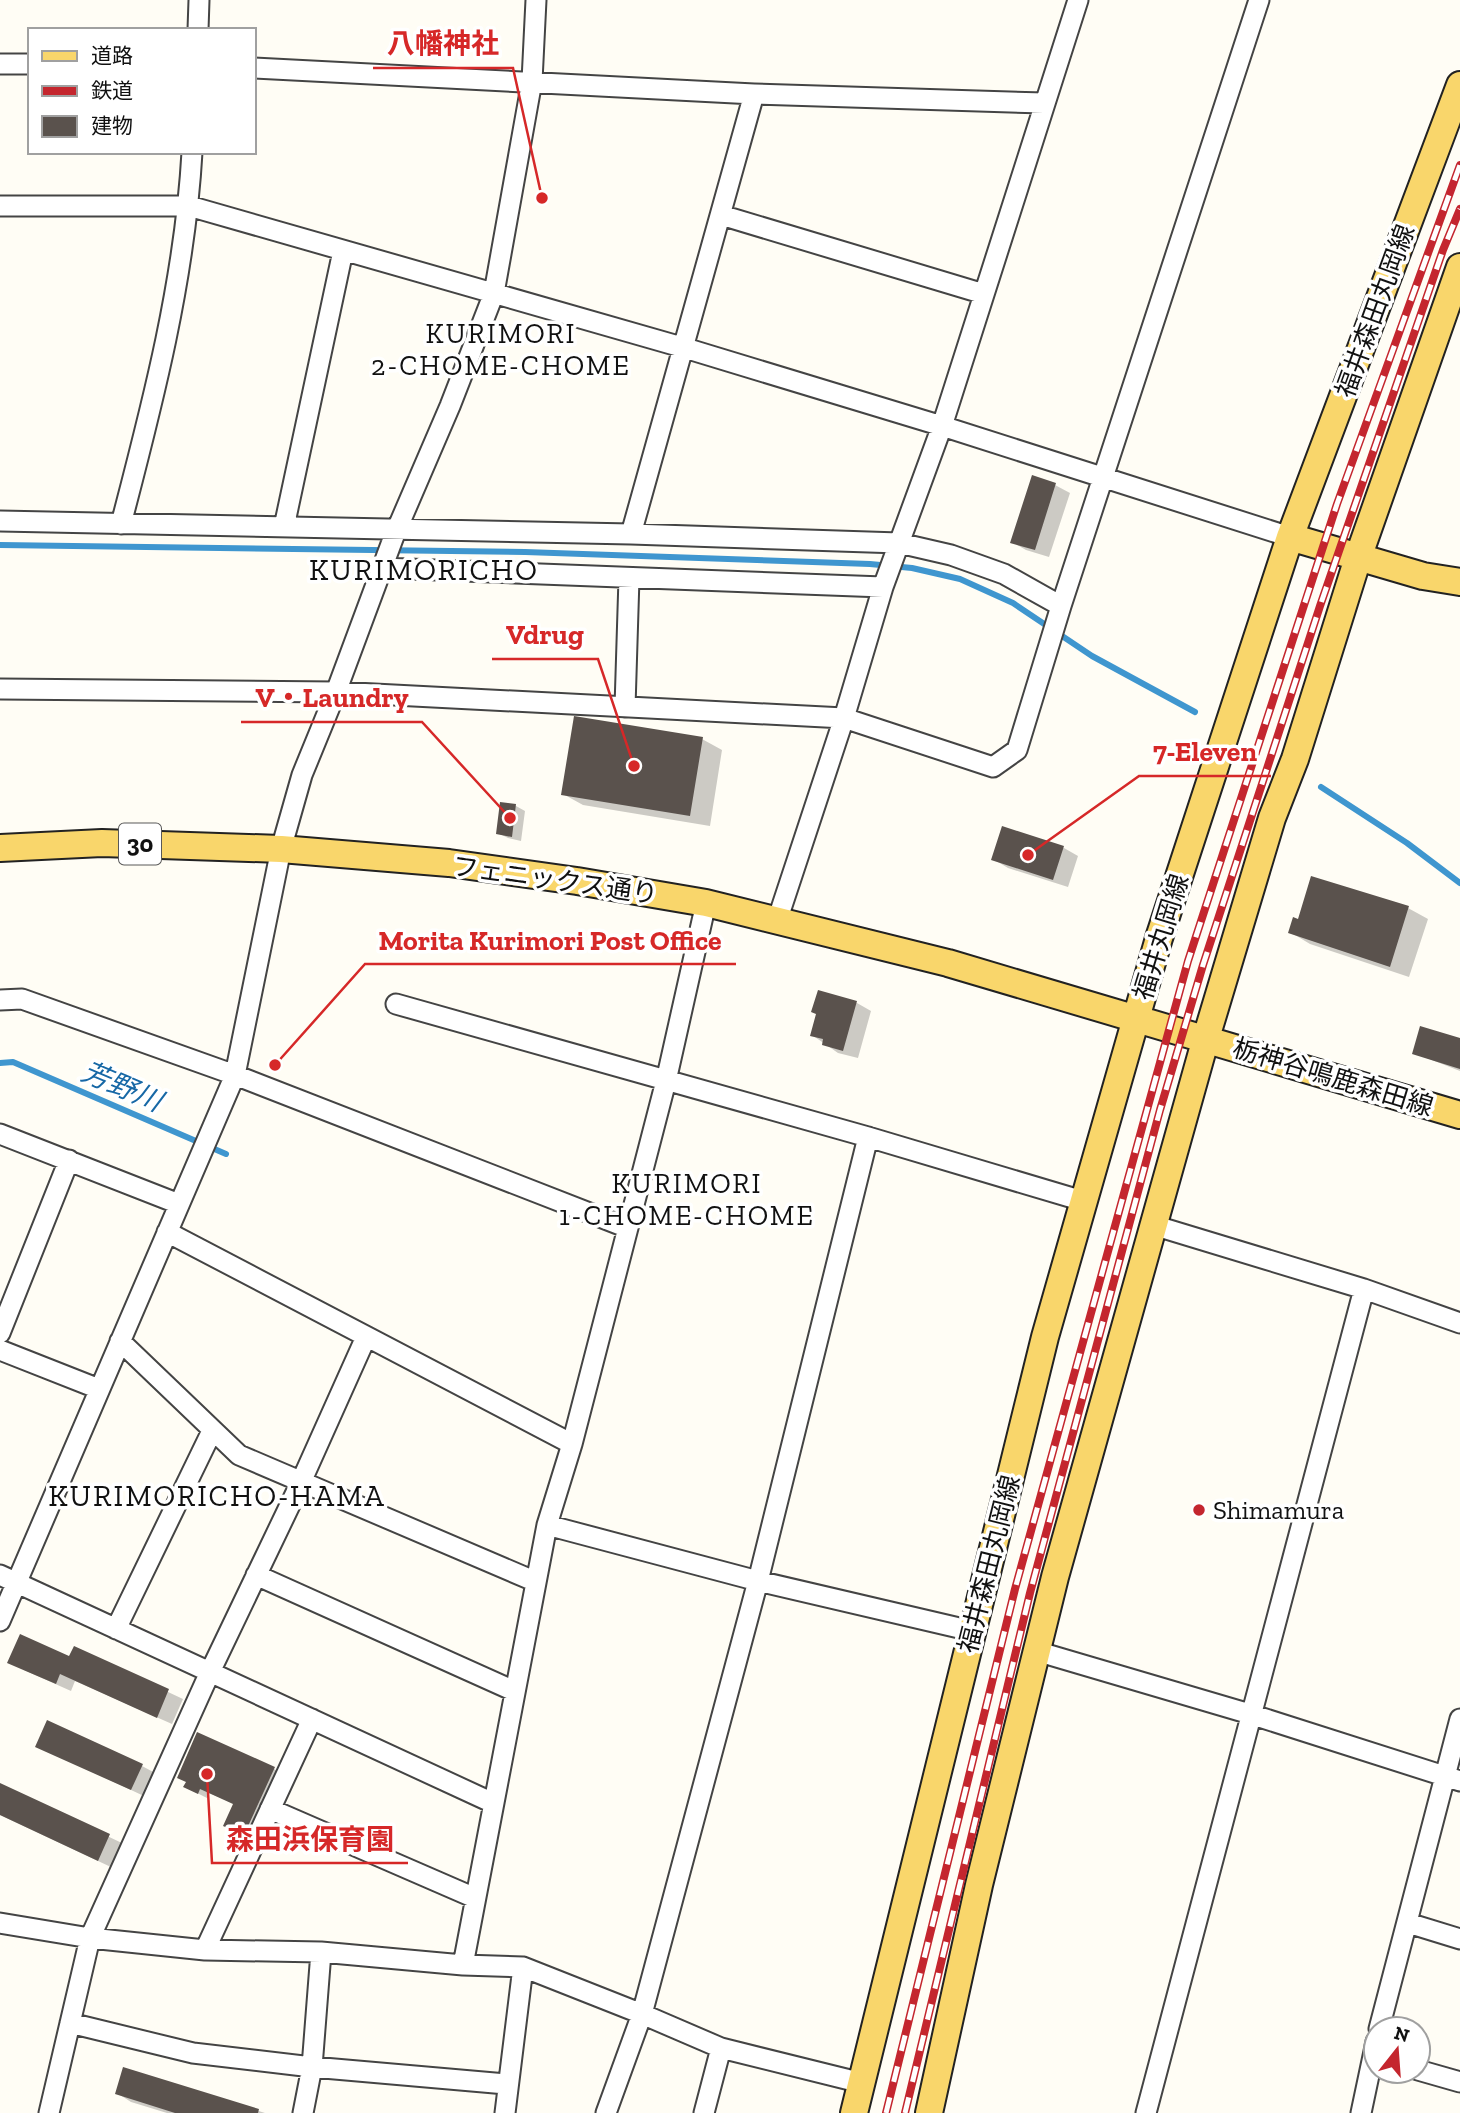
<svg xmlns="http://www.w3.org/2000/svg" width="1460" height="2113" viewBox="0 0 1460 2113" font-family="'Zilla Slab','Noto Sans JP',serif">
	<rect width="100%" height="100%" fill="#fffdf5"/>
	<path fill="#0003" d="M1055 485 1070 493 1049 557 1026 550 1012 542Z
		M702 739 722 750 710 826 583 805 563 794Z
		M501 804 516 806 525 811 521 841 508 838 498 833Z
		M1003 828 1064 848 1078 856 1068 887 1008 868 993 859Z
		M1408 908 1428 919 1409 977 1310 944 1290 932Z
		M819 992 857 1003 871 1011 858 1058 838 1053 812 1035 818 1014Z
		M1460 1040V1071L1414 1053Z
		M74 1648 183 1699 172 1724 75 1681 71 1691 24 1670 70 1658Z
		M37 1746 142 1766 157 1774 146 1797Z
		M274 1769 283 1774 253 1839 234 1831 235 1804 209 1793 207 1798 185 1787Z
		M0 1785 124 1844 113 1868 0 1815Z
		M124 2069 265 2113H167L131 2102 117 2093Z"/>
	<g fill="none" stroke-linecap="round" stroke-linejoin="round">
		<path stroke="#3f96cf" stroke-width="6" d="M0 545 525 552 870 564 912 568 960 579 1013 603 1092 656 1195 712
			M1321 787 1407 843 1460 883
			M0 1063 13 1062 226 1154"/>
	</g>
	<path fill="#5a524d" d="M1032 475 1056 483 1035 550 1010 543Z
		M574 716 703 737 690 816 561 795Z
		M500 802 516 804 512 837 496 834Z
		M1002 826 1064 846 1053 880 991 860Z
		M1311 876 1409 906 1390 967 1288 933 1293 917 1298 919Z
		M818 990 857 1001 843 1051 822 1045 823 1039 810 1036 816 1014 811 1012Z
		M1420 1026 1460 1038V1069L1412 1054Z
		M20 1634 69 1656 74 1646 169 1689 157 1718 60 1674 56 1684 7 1663Z
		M47 1720 143 1764 131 1790 35 1747Z
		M197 1732 275 1767 244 1835 223 1826 233 1804 200 1789 198 1794 183 1787 186 1782 177 1778Z
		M0 1783 110 1834 98 1861 0 1815Z
		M123 2067 259 2109 258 2113H175L115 2094Z"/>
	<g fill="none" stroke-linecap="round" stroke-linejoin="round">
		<defs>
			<path id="minor" d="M198 30 199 0
				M0 64H30
				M254 68 754 94 1044 103
				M0 206H189L685 348 942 426 1290 537
				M721 215 984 294
				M0 521 631 534 899 543 951 555 1004 574 1061 606
				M121 524C153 402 185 278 192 152
				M284 527 343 251
				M631 534 754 94
				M382 568 883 587
				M0 689 336 692 844 718 993 767 1017 750 1061 606 1259 0
				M625 707 629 578
				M777 921 844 718 883 587 942 426 1078 0
				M0 1000 22 999 235 1075 628 1228
				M396 1004 868 1137 1083 1201
				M0 1134 179 1204
				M1153 1225 1364 1289 1460 1323
				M167 1232 572 1444
				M0 1333 69 1160
				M120 1341 239 1455 534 1581
				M0 1350 99 1389
				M547 1525 758 1581 972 1631
				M0 1575 493 1803
				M256 1575 514 1691
				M0 1621 235 1075 281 849 302 775 336 692 394 536 450 406 494 293 532 81 536 0
				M116 1629 212 1431
				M1036 1651 1250 1714 1460 1781
				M270 1809 475 1898
				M0 1923 90 1938 205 1950 321 1952 463 1965 523 1967 642 2014 721 2048 862 2083
				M1408 1923 1460 1939
				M205 1950 312 1719
				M463 1965 547 1525 572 1444 666 1081 706 903
				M70 2023 193 2053 312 2067 506 2084
				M1379 2029 1460 1719
				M1418 2070 1460 2082
				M49 2113 90 1938 210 1672 301 1482 366 1337
				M303 2113 312 2067 321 1952
				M505 2113 523 1967
				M606 2113 642 2014 758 1581 868 1137
				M704 2113 721 2048
				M1146 2113 1364 1289
				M1361 2113 1376 2042"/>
			<path id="major" d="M1290 537 1423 576 1460 582
				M0 848 102 843 281 849 449 863 577 881 706 903 948 963 1460 1115
				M854 2113 1045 1337 1159 938 1290 537 1460 85
				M929 2113 979 1885 1055 1577 1206 1038 1272 818 1295 759 1358 558 1460 267"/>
		</defs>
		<use href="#minor" stroke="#444" stroke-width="23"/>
		<use href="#major" stroke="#222" stroke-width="30"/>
		<use href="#minor" stroke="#fff" stroke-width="19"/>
		<use href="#major" stroke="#f9d66b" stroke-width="26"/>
		<defs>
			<path id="rail" d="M886 2113 1015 1589 1188 961 1337 504 1460 165
				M905 2113 1030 1593 1160 1110 1203 965 1320 606 1443 250 1460 209"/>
		</defs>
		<use href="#rail" stroke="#c4262e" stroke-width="8"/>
		<use href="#rail" stroke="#fff" stroke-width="5" stroke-dasharray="16" stroke-linecap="butt"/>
	</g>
	<circle fill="#c4262e" stroke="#fff" stroke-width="2.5" cx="1199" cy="1510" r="7"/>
	<g text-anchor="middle" stroke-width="7" stroke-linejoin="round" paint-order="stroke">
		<rect fill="#fff" stroke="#585858" stroke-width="2" x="119" y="823.5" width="42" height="41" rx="5"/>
		<g font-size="24" font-weight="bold" fill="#111">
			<text x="140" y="852">30</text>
		</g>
		<g font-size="26" fill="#111" stroke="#fff">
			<text transform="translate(1375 311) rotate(-70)" y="9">福井森田丸岡線</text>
			<text transform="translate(555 880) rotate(8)" y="9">フェニックス通り</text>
			<text transform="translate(1161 937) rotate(-73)" y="9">福井丸岡線</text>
			<text transform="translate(1333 1077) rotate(17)" y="9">栃神谷鳴鹿森田線</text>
			<text transform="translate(989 1564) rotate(-76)" y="9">福井森田丸岡線</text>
		</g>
		<g font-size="26" fill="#111" stroke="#fff" text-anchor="start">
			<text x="1213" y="1519">Shimamura</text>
		</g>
		<g font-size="28" letter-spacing="2" fill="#111" stroke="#fff">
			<text x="501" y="343">KURIMORI<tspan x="501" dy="32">2-CHOME-CHOME</tspan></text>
			<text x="687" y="1193">KURIMORI<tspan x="687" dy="32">1-CHOME-CHOME</tspan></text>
		</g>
		<g font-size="28" font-style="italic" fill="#1768a6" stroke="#fff">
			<text transform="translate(122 1086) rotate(23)" y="10">芳野川</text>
		</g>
		<g font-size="30" letter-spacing="2" fill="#111" stroke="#fff">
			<text x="424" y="580">KURIMORICHO</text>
			<text x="217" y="1506">KURIMORICHO-HAMA</text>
		</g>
	</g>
	<path fill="none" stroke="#d62828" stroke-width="2.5" d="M542 198L513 68H373M634 766L598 659H492M510 818L422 722H241M1028 855L1139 776H1271M275 1065L365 964H736M207 1774L212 1863H408"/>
	<g fill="#d62828" stroke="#fff" stroke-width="2.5">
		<circle cx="542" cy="198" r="7"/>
		<circle cx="634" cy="766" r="7"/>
		<circle cx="510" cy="818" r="7"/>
		<circle cx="1028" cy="855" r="7"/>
		<circle cx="275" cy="1065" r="7"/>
		<circle cx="207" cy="1774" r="7"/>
	</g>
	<g font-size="28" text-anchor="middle" font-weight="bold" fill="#d62828" stroke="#fff" stroke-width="7" stroke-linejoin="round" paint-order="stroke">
		<text x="443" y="53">八幡神社</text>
		<text x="545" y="644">Vdrug</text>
		<text x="332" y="707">V・Laundry</text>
		<text x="1205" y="761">7-Eleven</text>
		<text x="550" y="950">Morita Kurimori Post Office</text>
		<text x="310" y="1849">森田浜保育園</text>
	</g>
	<rect x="28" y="28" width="228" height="126" fill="#ffffff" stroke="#a0a0a0" stroke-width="2"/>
	<rect x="42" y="51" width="35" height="10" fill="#f9d66b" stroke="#a0a0a0" stroke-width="2"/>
	<text x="91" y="63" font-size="21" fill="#111111">道路</text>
	<rect x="42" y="86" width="35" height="10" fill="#c4262e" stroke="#a0a0a0" stroke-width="2"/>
	<text x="91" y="98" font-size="21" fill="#111111">鉄道</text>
	<rect x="42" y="116" width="35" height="21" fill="#5a524d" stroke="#a0a0a0" stroke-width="2"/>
	<text x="91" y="133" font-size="21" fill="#111111">建物</text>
	<g transform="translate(1397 2050) rotate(17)"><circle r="33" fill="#ffffff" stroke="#a0a0a0" stroke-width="2"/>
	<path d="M0-5L12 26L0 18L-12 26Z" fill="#c4262e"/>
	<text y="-10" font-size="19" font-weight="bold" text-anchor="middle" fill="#111111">N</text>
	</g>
</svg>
